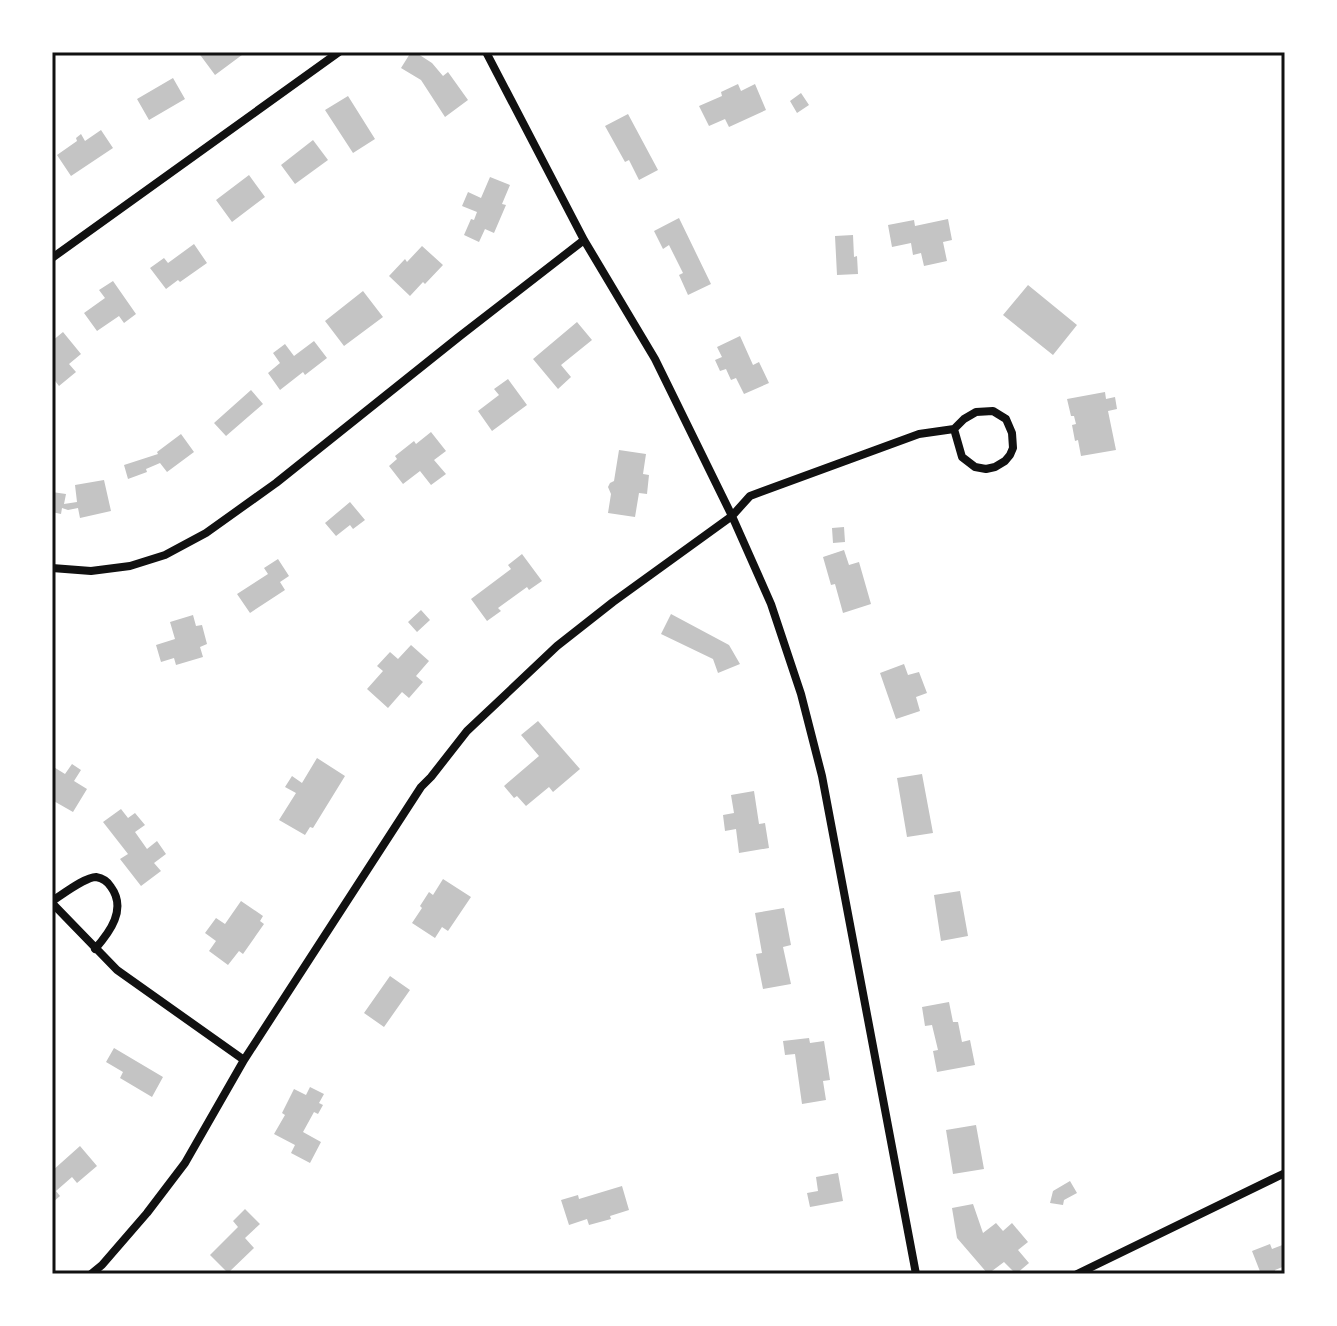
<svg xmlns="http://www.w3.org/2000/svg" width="1337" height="1326" viewBox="0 0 1337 1326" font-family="'Open Sans',sans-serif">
	<rect width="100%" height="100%" fill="#fff"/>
	<path fill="#c4c4c4" d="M198 52H246L215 75Z
		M411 52H415L432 63 443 76 448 72 468 100 445 117 421 80 401 68Z
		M173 78 185 99 149 120 137 99Z
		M738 84 741 91 755 84 766 110 729 127 725 119 709 126 699 106 722 96 721 92Z
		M801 93 809 105 797 113 790 101Z
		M348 96 375 139 353 153 325 110Z
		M628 114 658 170 639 180 629 160 625 162 605 126Z
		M101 130 113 148 71 176 57 155 77 141 76 138 81 134 85 141Z
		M313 140 328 160 295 184 281 165Z
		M249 175 265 197 232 222 216 200Z
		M490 177 510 185 502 204 506 205 494 233 485 229 479 242 464 235 471 219 474 220 477 212 462 206 468 192 481 198Z
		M679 218 711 284 688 295 679 275 683 273 669 245 663 249 654 231Z
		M948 219 952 240 943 242 947 261 924 266 921 253 913 255 911 243 892 247 888 225 914 220 915 226Z
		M853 235 854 257 857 256 858 274 837 275 835 236Z
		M194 244 207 263 180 282 178 280 166 289 150 268 164 258 168 263Z
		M422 246 443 265 425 284 423 282 410 296 389 276 405 259 407 262Z
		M113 281 136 314 124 323 119 316 97 331 84 313 105 298 99 290Z
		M1028 285 1077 325 1053 355 1003 315Z
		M363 291 383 317 344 346 325 321Z
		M577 322 592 340 561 365 571 377 558 389 533 359Z
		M63 332 81 354 69 364 76 372 59 386 52 377V341Z
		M740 336 753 365 759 362 769 383 744 394 736 378 731 380 726 369 720 371 715 360 722 357 717 347Z
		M314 341 327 358 305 375 303 372 280 390 268 373 280 363 273 353 285 344 294 356Z
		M508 379 527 405 492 431 478 411 499 395 494 389Z
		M251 390 263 404 226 436 214 423Z
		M1105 392 1106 399 1115 397 1117 409 1108 411 1116 450 1081 456 1078 440 1075 441 1072 425 1076 424 1074 416H1071L1067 399Z
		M431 432 446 451 434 460 446 474 431 485 420 471 403 484 389 466 397 459 395 456 414 441 416 444Z
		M181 434 194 452 167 472 160 463 146 469 147 472 128 479 124 465 158 454 157 452Z
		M619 450 646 454 643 474 649 475 647 494 639 493 635 517 608 513 611 494 608 487 610 483 614 481Z
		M104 480 111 511 80 518 78 508 68 510 62 508 61 514 52 512V492L66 494 64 504 77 502 75 485Z
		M350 502 365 520 353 529 350 525 336 536 325 523Z
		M844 527 845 542 833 543 832 528Z
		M844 550 849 565 859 562 871 604 843 613 835 584 831 585 823 557Z
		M522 554 542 581 529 590 527 587 498 608 501 611 487 621 471 599 511 569 508 565Z
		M278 559 289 576 280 582 285 590 250 613 237 594 268 574 264 568Z
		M421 610 430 620 417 632 408 622Z
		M671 614 729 645 740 664 718 673 713 659 661 634Z
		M193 615 196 626 202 625 207 644 200 647 203 657 176 665 174 658 161 662 156 645 175 639 170 622Z
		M411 645 429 661 416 676 423 682 409 698 402 692 388 708 367 689 383 671 377 666 390 652 398 659Z
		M904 664 908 675 919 672 927 693 916 697 920 711 896 719 880 673Z
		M538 721 580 769 553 792 549 787 526 806 517 796 514 798 504 786 539 756 521 735Z
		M317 758 345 776 313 828 310 827 305 835 279 820 296 793 285 787 292 776 302 783Z
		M72 764 81 770 74 781 87 789 73 812 52 800V766L65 774Z
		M922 774 933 833 907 837 897 778Z
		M754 791 759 824 765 823 769 848 739 853 736 829 725 831 723 815 734 813 731 795Z
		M121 809 128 818 135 813 145 825 135 832 147 849 157 841 166 854 154 863 161 871 141 886 120 859 128 854 103 822Z
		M443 879 471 897 448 931 442 927 435 938 412 923 422 908 420 906 429 892 433 895Z
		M960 891 968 936 941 941 934 895Z
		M241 901 263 916 260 921 264 924 243 954 239 951 228 965 209 951 216 941 205 933 216 918 225 924Z
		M784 908 791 945 783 947 791 984 763 989 756 954 762 953 755 913Z
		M390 976 410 990 384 1027 364 1013Z
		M949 1002 953 1022H958L962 1042 970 1040 975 1065 937 1072 933 1051 938 1050 932 1025 925 1026 922 1007Z
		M809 1038 810 1043 824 1041 830 1080 823 1081 826 1100 802 1104 795 1054 785 1055 783 1041Z
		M114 1048 163 1077 152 1097 120 1078 123 1072 106 1062Z
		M310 1087 324 1094 319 1103 323 1105 318 1114 314 1112 303 1132 321 1142 310 1163 291 1153 295 1145 274 1134 285 1115 282 1113 294 1089 306 1095Z
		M976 1125 984 1169 953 1174 946 1130Z
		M80 1146 97 1166 77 1183 72 1177 56 1191 60 1196 52 1203V1171Z
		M838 1173 843 1201 810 1207 807 1193 818 1191 816 1177Z
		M1070 1181 1077 1193 1064 1200 1063 1205 1050 1203 1053 1191Z
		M622 1186 629 1210 610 1216 611 1219 589 1225 587 1219 569 1225 561 1200 578 1195 579 1199Z
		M973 1204 983 1233 996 1223 1003 1231 1012 1223 1028 1242 1018 1250 1029 1263 1016 1274 1004 1262 988 1274 957 1238 952 1208Z
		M245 1209 260 1224 245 1238 254 1248 228 1273 210 1255 238 1227 233 1221Z
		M1270 1244 1272 1249 1285 1244V1266L1275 1270 1276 1274H1261L1252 1251Z"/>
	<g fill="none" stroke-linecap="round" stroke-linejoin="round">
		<path stroke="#111" stroke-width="8" d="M486 52 584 240 655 359 732 516 771 604 801 694 822 776 916 1274
			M52 258 339 52
			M52 568 91 571 130 566 165 555 206 533 276 483 460 336 584 240
			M52 901C62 895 85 877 96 877 102 878 108 882 111 887 127 909 110 932 95 949
			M52 903 117 970 244 1060
			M91 1274 102 1265 147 1213 185 1163 244 1060 421 787 431 777 467 731 557 646 613 602 732 516 750 496 919 434 954 429 964 419 976 412 993 411 1006 419 1012 433 1013 448 1010 455 1005 461 995 467 986 469 975 467 962 457 954 429
			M1077 1274 1285 1173"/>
	</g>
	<rect width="1337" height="1326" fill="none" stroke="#ffffff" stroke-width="108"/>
	<rect x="54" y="54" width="1229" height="1218" fill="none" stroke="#111" stroke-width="3"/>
</svg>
